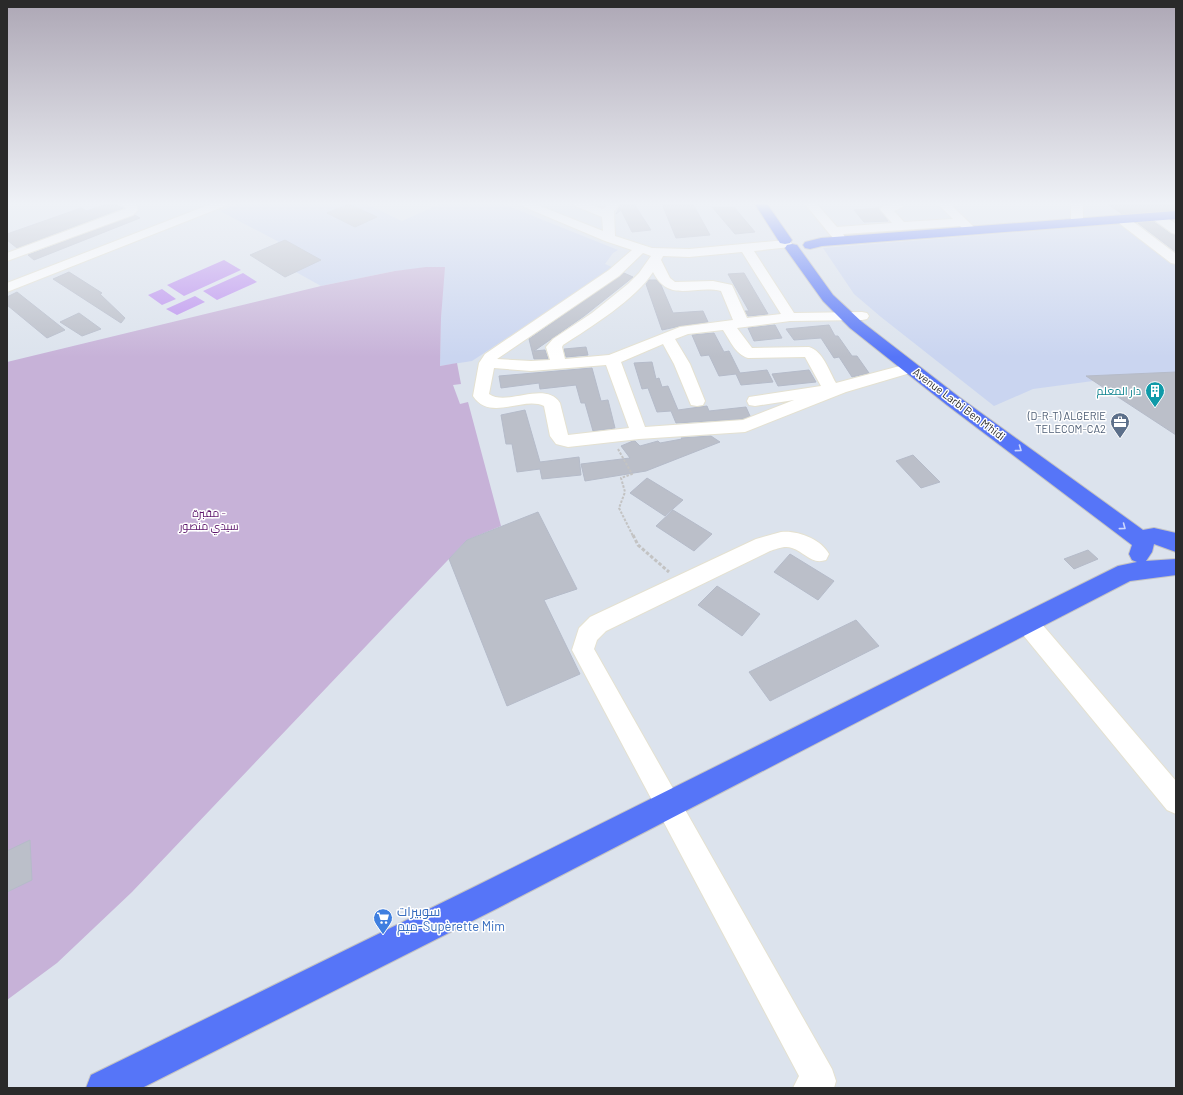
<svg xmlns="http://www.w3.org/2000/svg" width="1183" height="1095" viewBox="0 0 1183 1095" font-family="Barlow,Cairo,sans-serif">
	<rect width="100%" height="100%" fill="#dce3ed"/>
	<path fill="#cad5f0" d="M239 204H366L402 221 440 204H503L618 250 613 253 605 264 614 268 472 361 440 366 441 318 444 267 395 271 321 286 296 272 285 277 250 255 279 242 220 211Z
		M1122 224 1176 266V372L1087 376 1093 381 1033 389 994 406 881 317 854 294 823 248Z"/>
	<path fill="#c7b2d8" d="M426 267H445L441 318 440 366 457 363 461 384 453 385 460 404 468 402 501 526 467 540 132 892 57 963 7 1000V362L321 286 395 271Z"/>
	<path fill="#bc90ef" d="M224 260 241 270 184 296 167 285Z
		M243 273 257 282 217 300 203 291Z
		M162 289 176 299 162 305 148 295Z
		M195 296 205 302 177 315 166 309Z"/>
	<path fill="#bbbfc9" stroke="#b5bbc9" d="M106 204H115L123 208 17 248 7 240V234L81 208 87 211Z
		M349 204 377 217 355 227 327 213Z
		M621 204H634L651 230 632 232 621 210 616 214Z
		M662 204H693L710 235 676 238Z
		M1108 204H1176V210L1122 214Z
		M712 207H734L755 232 735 234Z
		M879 208 888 221 864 222 854 210Z
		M135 215 140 218 34 260 28 255Z
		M1154 222 1171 234 1176 235V252L1138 223Z
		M285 240 321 260 285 277 250 255Z
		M69 272 102 293 100 294 125 318 121 323 53 279Z
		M624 273 633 277 584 316 534 351 545 350 548 359H534L529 339Z
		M744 273 768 314 748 316 745 311H749L728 274Z
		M649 280H657L661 285 673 313 703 311 708 322 680 326 662 330 646 284Z
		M17 292 65 330 47 338 7 305V297Z
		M79 313 101 329 82 336 60 322Z
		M775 325 782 338 754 341 748 328Z
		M829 325 835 336H838L852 356H857L869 373 852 377 839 357 834 358 821 338 794 340 786 329Z
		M714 333 724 352 729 351 740 373 767 370 773 382 741 385 736 374 719 376 709 355 701 356 692 335Z
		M586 347 588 355 566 357 564 349Z
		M652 362 656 379 659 378 662 387 668 386 678 410 707 406 709 411 746 407 750 416 743 419 676 423 671 411 657 412 648 388 642 389 634 363Z
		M592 368 601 401 608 400 615 428 593 431 585 403H581L576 385 540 389 539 383 501 388 499 376Z
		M809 370 816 382 778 386 772 374Z
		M1176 372V435L1086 376Z
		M525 410 540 462 579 457 581 475 542 479 540 469 517 472 512 444H506L501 415Z
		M711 436 720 442 646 471 585 481 581 464 630 458 621 446 633 441H635L640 446 658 441 660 443 682 439 681 438Z
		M913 455 940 482 921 488 896 461Z
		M647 478 683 500 665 516 630 493Z
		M673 510 712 534 694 551 656 526Z
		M538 512 577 589 544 600 580 674 507 706 449 559 467 540Z
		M1088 550 1098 559 1074 569 1064 559Z
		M790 554 834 581 818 600 774 572Z
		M717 586 760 614 742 636 698 605Z
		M856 620 879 646 770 701 749 672Z
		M30 840 32 880 7 892V851Z"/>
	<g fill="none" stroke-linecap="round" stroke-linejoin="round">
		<defs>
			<path id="minor" d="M122 204H136L138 210 133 215 7 261V253L125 209 126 208Z
				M211 204H227L225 206 7 292V283Z
				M520 204H535L603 231 602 217 575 206 573 204H589L603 209 608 204H620L614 211 615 236 652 248 689 249 786 240 790 241 792 244 790 247 754 251 794 313 862 312 867 313 869 316 867 319 862 320 790 321 737 328 752 348 809 347C823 351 829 371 836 383L911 363 917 365 919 368 917 371 846 392 745 432 639 439 568 447 556 444 550 436 544 406C523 396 490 422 473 396L479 363 485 354 609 270 632 250 605 241 522 206ZM742 252 781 314 747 318 732 285 713 281 675 282 670 278 661 260 663 256 689 257ZM643 253 651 256 639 273 628 284 592 313 553 339 546 347 550 360 531 361 497 359 619 276ZM653 272C669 304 695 284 721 291L733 320 680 327 609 355 565 359 562 347 563 345C591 327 636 299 653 272ZM723 330C730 340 735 354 748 358L805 357 821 386 749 397 747 401 749 405 755 406 794 400 743 420 645 427 621 362 663 344 674 364 691 405 697 406 703 405 705 401 690 364 675 339 688 334ZM606 365 629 428 568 435 560 403C545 380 507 407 489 394L494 368 531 371Z
				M805 204H817L837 227 892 223 880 209C885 203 894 204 901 204L903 206 901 208 894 211 904 222 953 219 938 204H950L974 227 972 230C967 231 964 230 960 226L843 234 847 240 845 243H837Z
				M1071 204H1083V223L1081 226H1073L1071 223Z
				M1158 213 1162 214 1176 224V234L1172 233 1154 220 1152 217 1154 214Z
				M1123 216 1127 217 1176 254V264L1171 263 1119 223 1117 220 1119 217Z
				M781 532C797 530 821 539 829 554L826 560C811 565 805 552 792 548 785 545 776 549 770 551L606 631 597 640 594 649 832 1069 836 1081 834 1088H793L799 1076 572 650 579 628 590 617 756 539Z
				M1027 614 1035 616 1176 781V814L1167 810 1019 630 1016 623 1019 616Z"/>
			<path id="major" d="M755 204H767L792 240 790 243 785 244 780 243Z
				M1176 211V219L822 246 810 249 805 248 803 245 805 242 821 238Z
				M792 244 797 245 833 295 862 322 959 397 1143 530 1154 528 1176 533V552L1154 544 1152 552 1146 561 1176 559V575L1130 581 498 908 142 1088H86L91 1075 476 886 1118 566 1137 562 1132 560 1129 554 1132 545 947 405 850 328 823 301 785 248 787 245Z"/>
		</defs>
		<use href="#minor" stroke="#e4e1d1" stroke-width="2"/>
		<use href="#major" stroke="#c3c3c3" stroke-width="2"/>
		<path stroke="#c3c3c3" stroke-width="2" stroke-dasharray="2.5 1.5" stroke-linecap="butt" d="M618 449 632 474 621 478 625 492 619 508 633 536"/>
		<path stroke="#c3c3c3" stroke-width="3" stroke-dasharray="3.5 2" stroke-linecap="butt" d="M633 535 638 545 669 572"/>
		<use href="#minor" fill="#fff" fill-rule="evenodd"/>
		<use href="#major" fill="#5675f8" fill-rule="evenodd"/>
	</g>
	<defs><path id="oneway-chevron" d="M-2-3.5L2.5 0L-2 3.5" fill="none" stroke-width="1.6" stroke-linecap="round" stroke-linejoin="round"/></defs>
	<g stroke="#ccd6fd">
		<use href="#oneway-chevron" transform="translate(1019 449) rotate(36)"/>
		<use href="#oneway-chevron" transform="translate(1123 527) rotate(37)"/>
	</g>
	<linearGradient id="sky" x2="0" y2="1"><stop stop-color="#ada7b5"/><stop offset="0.57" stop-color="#eff2f7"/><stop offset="1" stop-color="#eff2f7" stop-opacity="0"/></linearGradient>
	<rect width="1183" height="357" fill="url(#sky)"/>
	<defs>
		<symbol id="building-pin" viewBox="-11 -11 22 30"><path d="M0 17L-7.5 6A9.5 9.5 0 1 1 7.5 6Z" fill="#0f9aa8" stroke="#fff"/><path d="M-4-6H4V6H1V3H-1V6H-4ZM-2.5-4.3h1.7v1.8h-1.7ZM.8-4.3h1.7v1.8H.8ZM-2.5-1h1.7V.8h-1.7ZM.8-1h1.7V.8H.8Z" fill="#fff"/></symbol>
		<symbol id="office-pin" viewBox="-11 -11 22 30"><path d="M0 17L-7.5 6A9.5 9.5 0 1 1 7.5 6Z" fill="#5c6f8a" stroke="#fff"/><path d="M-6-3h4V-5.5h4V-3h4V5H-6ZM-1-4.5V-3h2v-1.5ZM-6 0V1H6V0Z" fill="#fff"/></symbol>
		<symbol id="supermarket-pin" viewBox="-11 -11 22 30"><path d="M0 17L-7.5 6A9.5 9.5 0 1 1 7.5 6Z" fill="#3f7fe0" stroke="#fff"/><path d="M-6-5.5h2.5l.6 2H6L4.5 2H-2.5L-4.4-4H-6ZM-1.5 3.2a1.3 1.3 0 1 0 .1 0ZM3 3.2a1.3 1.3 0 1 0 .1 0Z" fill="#fff"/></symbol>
	</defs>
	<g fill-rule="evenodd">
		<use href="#building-pin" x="1144" y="380" width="22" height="30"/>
		<use href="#office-pin" x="1109" y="411" width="22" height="30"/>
		<use href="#supermarket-pin" x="372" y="907" width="22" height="30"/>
	</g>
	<g text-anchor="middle" stroke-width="3" stroke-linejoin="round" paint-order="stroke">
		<g font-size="11" fill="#0d838f" stroke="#fff" text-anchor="end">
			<text x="1141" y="395">دار المعلم</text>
		</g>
		<g font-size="11" fill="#2a2a2a" stroke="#fff">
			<text transform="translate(959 404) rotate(37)" y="4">Avenue Larbi Ben M'hidi</text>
		</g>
		<g font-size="11" fill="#4e5e75" stroke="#fff" text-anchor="end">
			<text x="1106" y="420">(D-R-T) ALGERIE<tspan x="1106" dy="13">TELECOM-CA2</tspan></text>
		</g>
		<g font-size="11" fill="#5d166c" stroke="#fff">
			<text x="209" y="517">مقبرة -<tspan x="209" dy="13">سيدي منصور</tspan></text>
		</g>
		<g font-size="13" fill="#366cbe" stroke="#fff" text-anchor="start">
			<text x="397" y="916">سوبيرات<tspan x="397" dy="15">ميم-Supèrette Mim</tspan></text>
		</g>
	</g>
	<rect width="1183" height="1095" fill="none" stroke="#2a2a2a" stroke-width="16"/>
</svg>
